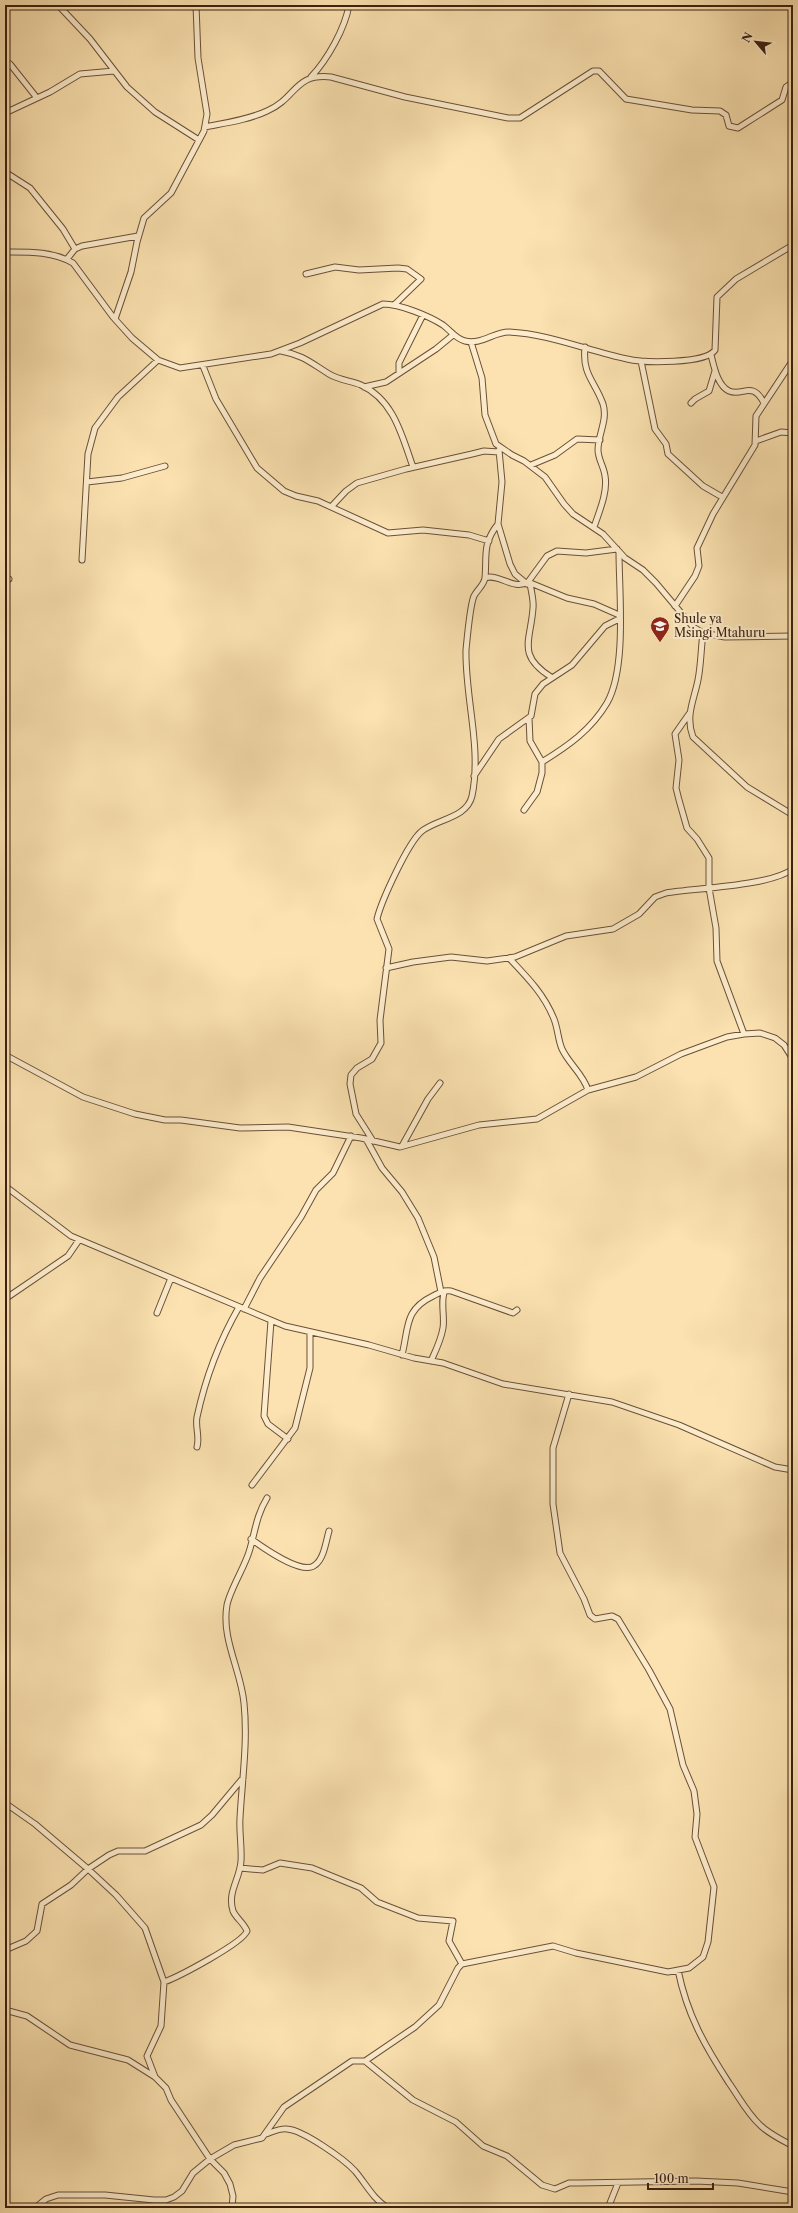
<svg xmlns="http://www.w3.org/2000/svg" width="798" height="2213" viewBox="0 0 798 2213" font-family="'Libre Caslon Text',serif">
	<rect width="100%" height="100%" fill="#fbe2b0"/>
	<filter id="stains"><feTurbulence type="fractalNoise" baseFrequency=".005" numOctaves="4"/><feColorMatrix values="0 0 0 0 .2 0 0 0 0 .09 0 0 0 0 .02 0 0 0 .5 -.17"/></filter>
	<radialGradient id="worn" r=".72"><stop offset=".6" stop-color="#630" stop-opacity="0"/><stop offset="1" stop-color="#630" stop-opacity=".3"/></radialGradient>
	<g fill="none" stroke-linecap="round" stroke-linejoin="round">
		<defs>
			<path id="street" d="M58 5 90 39 127 87 155 112 199 140
				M10 64 37 98
				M311 77C327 60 345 29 349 5
				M5 113 50 92 80 74 114 71
				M205 127C225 123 248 120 267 111 297 98 294 73 331 77L405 97 508 118H520L593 71H599L626 99 692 110 720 111 726 115 729 126 738 128 782 100 786 87 793 82
				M5 172 30 188 63 229 75 249
				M5 252C28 252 52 251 73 263L113 317 132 338 158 360 180 368 271 354 300 343 383 304C400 304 429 316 443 325 451 331 456 339 465 341 482 345 493 332 509 332 550 334 588 351 627 359 644 363 706 364 715 350L717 297 736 279 793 245
				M67 259 75 249 82 246 138 236
				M306 274 335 267 359 270 398 268 407 269 421 279 394 305
				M115 319 131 272 137 242 144 218 171 193 204 131 207 114 198 58 196 5
				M471 342 482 378 485 415 496 444 512 455 524 461 545 477 564 504 573 514 603 534 625 558 643 570 656 583 693 627 703 633 725 637 793 636
				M585 347C582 375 595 381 603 404 608 420 598 434 598 450 598 459 604 467 605 476 608 492 599 512 594 527
				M281 351C303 355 311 363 329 374 339 380 351 381 361 385 394 400 402 436 413 467
				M711 355C714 366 717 385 729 391 743 397 752 380 764 403
				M641 361 655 429 666 444 668 454 703 486 722 497
				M203 366 216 399 257 468 284 491 296 496 318 501 388 533 423 530 469 535 489 541
				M399 373V363L423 315
				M364 387 386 382 436 349 453 335
				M691 403 695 399 709 391 715 371
				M756 441 781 432 793 433
				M499 450 502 482 498 524 510 564 515 574 527 584
				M531 465 555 455 577 439 600 440
				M87 482 122 478 165 466
				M331 507 346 491 357 483 406 469 472 454 484 451 499 452
				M82 560 88 454 95 428 118 397 158 360
				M485 578C499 573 514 591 528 582L547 556 557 551 586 553 617 549
				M5 580 9 579
				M528 582 567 598 594 604 619 615
				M530 583C531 591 534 600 533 608 531 640 516 655 551 677
				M675 606 695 576 699 566 697 548 713 514 755 445 756 416 793 360
				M703 633C701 648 701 665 698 680 694 700 685 716 693 737L747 787 793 815
				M689 714 675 734 679 760 676 788 679 800 687 828 697 839 709 858V888L716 928 717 961 744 1034
				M542 762C568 746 591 730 607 703 627 668 619 592 619 552
				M474 776 499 739 531 716 535 694 543 684 572 665 605 626 619 619
				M524 810 537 792 542 773V762L530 741 529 718
				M509 958C527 977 544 994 554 1019 558 1029 558 1040 562 1049 569 1064 583 1074 588 1090
				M386 968 413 962 451 957 487 961 515 957 566 936 613 929 639 914 655 897 666 893C697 888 770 886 793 869
				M5 1055 83 1097 135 1114 165 1120H181L240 1128 288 1127 361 1138 400 1147 479 1125 537 1119 588 1090 636 1077 681 1054 727 1037 744 1034 760 1033 775 1038 784 1045 793 1059
				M366 1139 382 1168 402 1192 418 1218 434 1257 441 1292
				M373 1141 356 1114 350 1084 351 1075 357 1068 372 1059 381 1043 380 1020 389 949 377 919C381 902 408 842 422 831 437 819 467 818 472 796 482 748 465 698 466 650 467 640 470 605 474 596 477 590 484 585 485 578 487 556 482 544 498 524
				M402 1146 428 1099 440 1083
				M5 1186 71 1236 285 1326 369 1345 414 1358 443 1363 503 1384 612 1402 679 1425 775 1467 793 1470
				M5 1299 68 1256 79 1240
				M244 1309 260 1278 301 1217 316 1190 333 1173 351 1136
				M157 1313 171 1278
				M271 1321 264 1416 268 1424 288 1439
				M402 1355C409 1327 404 1310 433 1296 439 1293 443 1290 451 1291L513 1313 517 1310
				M431 1361C436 1350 441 1340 443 1328 445 1317 440 1299 445 1291
				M197 1447C200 1437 195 1427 197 1417 205 1380 220 1340 239 1307
				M252 1485 295 1428 310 1368V1332
				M251 1539C262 1547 303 1576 315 1565 324 1559 326 1541 329 1531
				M5 1803 35 1824 88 1869 116 1895 145 1928 164 1982 161 2026 147 2056 155 2077
				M240 1868 263 1870 280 1863 312 1868 361 1888 377 1902 418 1918 453 1921 449 1941 462 1964
				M5 1950 26 1941 37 1931 42 1904 71 1885 88 1869 109 1855 118 1851H145L201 1825 212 1815 243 1778
				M678 1970C687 2015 705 2046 729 2083 739 2097 747 2113 760 2125 769 2134 782 2140 793 2146
				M164 1982C178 1977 243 1943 247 1931 244 1923 236 1918 233 1911 227 1892 240 1879 241 1861 242 1847 239 1832 240 1818 242 1780 248 1742 244 1703 241 1670 221 1639 227 1605 230 1590 244 1568 249 1552 255 1533 256 1516 267 1498
				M5 2010 27 2016 70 2045 128 2060 155 2077 166 2088 171 2100 210 2159 224 2173 230 2184 233 2196 232 2208
				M365 2061 415 2027 439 2005 458 1968 462 1964 553 1946 576 1953 668 1972 689 1968 703 1957 708 1942 714 1887 695 1837 697 1814 694 1791 683 1765 670 1709 649 1670 618 1619 612 1616 595 1619 590 1615 584 1599 560 1553 553 1504V1448L569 1394
				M266 2134C272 2132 280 2128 287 2129 303 2130 344 2159 355 2171 366 2184 373 2199 388 2208
				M35 2208 46 2199 58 2195H105L154 2200H166L174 2197 182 2191 193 2173 210 2159 234 2145 262 2138 284 2107 352 2061H365L413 2100 456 2122 483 2146 507 2156 542 2185 555 2189 569 2183H578L696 2181 738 2183 793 2192
				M608 2208 618 2183"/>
		</defs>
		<use href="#street" stroke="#6b5038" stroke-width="7"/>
		<use href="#street" stroke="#fceccc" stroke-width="5"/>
	</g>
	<defs>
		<symbol id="school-pin" viewBox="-11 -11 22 30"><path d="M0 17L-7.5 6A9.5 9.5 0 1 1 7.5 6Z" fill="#8f2418" stroke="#fceccc"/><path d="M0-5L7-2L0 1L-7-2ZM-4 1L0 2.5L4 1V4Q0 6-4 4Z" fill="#fff"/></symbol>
	</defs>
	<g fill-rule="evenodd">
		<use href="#school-pin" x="649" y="615" width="22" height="30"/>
	</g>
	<g text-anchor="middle" stroke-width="4" stroke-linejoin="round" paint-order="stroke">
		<g font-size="12" fill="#3b2010" stroke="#fceccc" text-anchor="start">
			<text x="674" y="623">Shule ya<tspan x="674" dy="14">Msingi Mtahuru</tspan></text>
		</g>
	</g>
	<rect width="798" height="2213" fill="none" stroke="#fbe2b0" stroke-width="20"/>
	<rect x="6" y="6" width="786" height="2201" fill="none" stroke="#3b2010" stroke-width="2"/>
	<rect x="10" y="10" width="778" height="2193" fill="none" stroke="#3b2010"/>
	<g transform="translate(756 42) rotate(298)" stroke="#fceccc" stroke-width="3" paint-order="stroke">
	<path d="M0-3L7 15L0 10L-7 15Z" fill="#3b2010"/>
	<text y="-6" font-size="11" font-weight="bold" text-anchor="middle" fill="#3b2010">N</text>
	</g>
	<path d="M648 2183v6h65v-6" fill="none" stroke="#3b2010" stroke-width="2"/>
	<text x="654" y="2183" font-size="12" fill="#3b2010" stroke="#fceccc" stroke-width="3" paint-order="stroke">100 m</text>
	<rect width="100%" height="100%" filter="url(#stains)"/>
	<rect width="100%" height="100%" fill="url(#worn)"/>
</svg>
